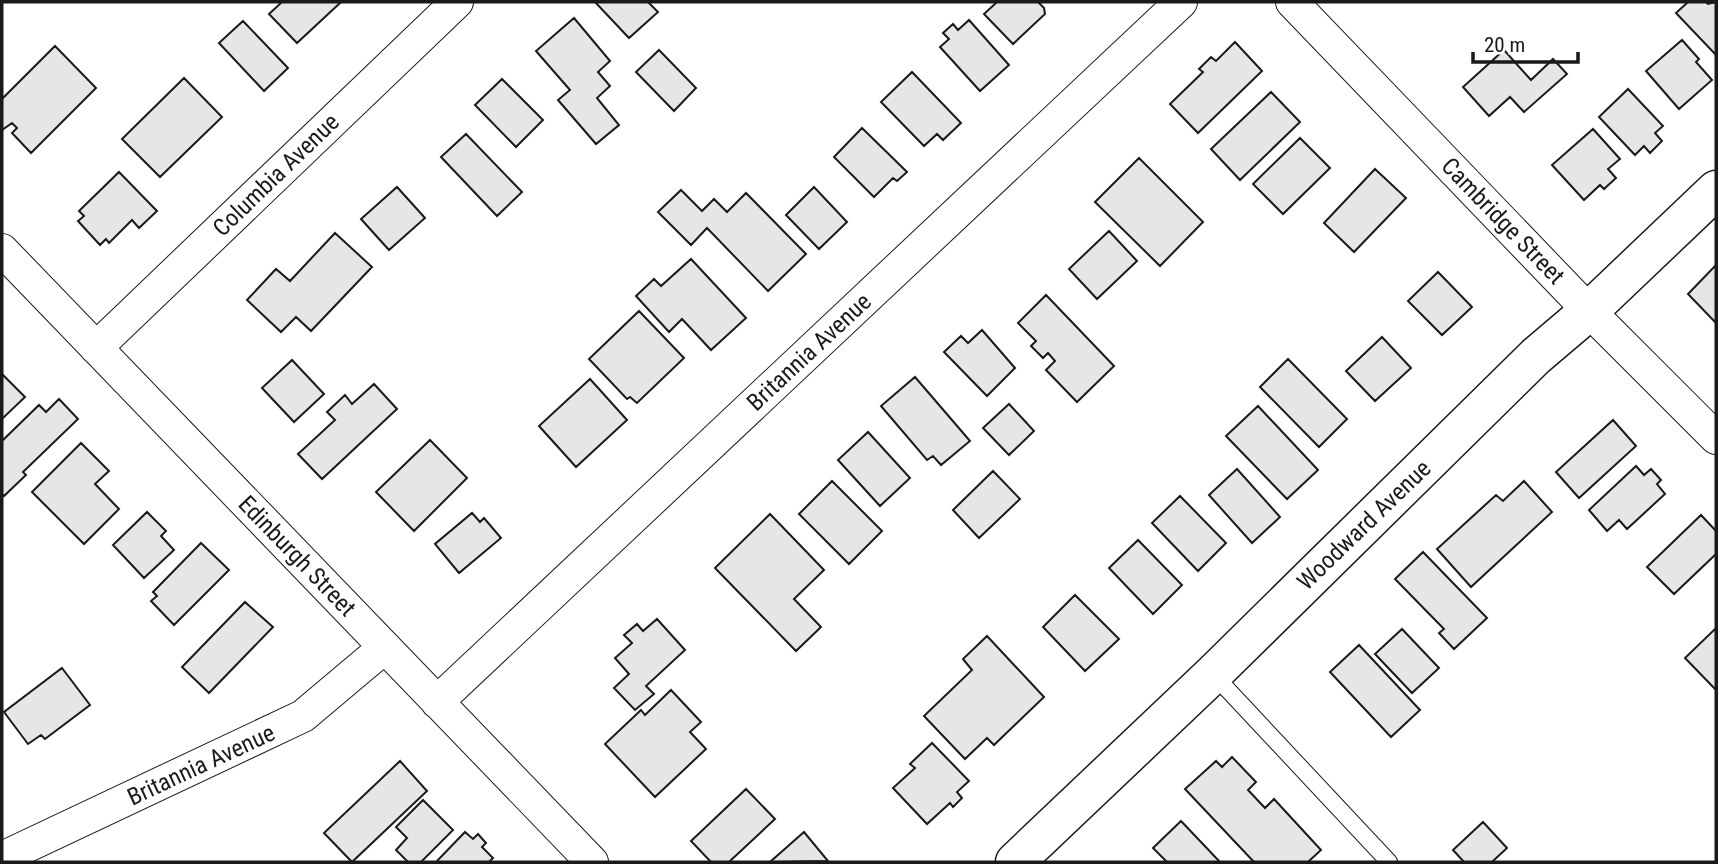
<svg xmlns="http://www.w3.org/2000/svg" width="1718" height="864" viewBox="0 0 1718 864" font-family="'Roboto Condensed',sans-serif">
	<rect width="100%" height="100%" fill="#fff"/>
	<path fill="#e6e6e6" stroke="#1a1a1a" stroke-width="2" d="M282 2H338L340 3 297 43 269 14Z
		M595 2H648L658 12 629 38Z
		M997 2H1038L1044 8 1045 14 1013 44 984 14Z
		M1688 2H1706L1708 4 1716 2V55L1676 13Z
		M574 18 610 61 598 72 610 86 597 98 619 125 596 144 558 100 570 90 536 51Z
		M969 20 1009 65 980 91 940 47 949 39 943 33 953 24 958 30Z
		M243 21 288 68 264 91 219 43Z
		M1682 40 1699 59 1696 62 1712 80 1679 109 1646 71Z
		M1235 42 1262 71 1198 133 1170 104 1203 72 1199 69 1211 57 1216 61Z
		M55 46 96 88 31 153 12 133 17 128 12 123 2 130V99Z
		M659 50 696 88 674 111 636 72Z
		M1504 50 1531 80 1553 59 1567 74 1524 112 1510 97 1489 116 1463 87Z
		M912 72 961 123 943 140 937 134 924 146 881 102Z
		M184 78 222 117 160 177 122 139Z
		M502 79 543 120 516 147 475 105Z
		M1628 89 1663 126 1655 133 1662 141 1650 153 1644 146 1635 155 1599 117Z
		M1271 92 1300 122 1240 180 1211 149Z
		M862 128 907 172 897 181 893 178 874 197 834 157Z
		M1593 129 1620 159 1608 169 1616 178 1604 189 1600 185 1584 200 1552 165Z
		M466 134 522 192 497 216 441 157Z
		M1300 138 1330 168 1283 214 1253 184Z
		M1139 158 1203 222 1160 266 1095 202Z
		M1375 169 1406 198 1354 252 1324 223Z
		M119 172 157 211 139 228 132 220 109 243 106 239 100 245 78 221 84 216 79 211Z
		M397 187 425 218 389 250 361 219Z
		M814 187 847 222 819 249 786 215Z
		M681 190 702 211 714 199 727 212 746 193 806 254 768 291 707 228 691 245 658 212Z
		M1109 231 1137 261 1097 299 1069 269Z
		M335 233 372 267 311 331 296 317 281 332 247 300 276 269 290 281Z
		M691 259 746 318 711 350 682 319 669 332 636 296 654 279 661 286Z
		M1716 265V323L1688 294Z
		M1438 272 1472 307 1442 335 1408 301Z
		M1046 295 1114 366 1077 402 1046 370 1055 361 1048 353 1043 358 1031 346 1036 341 1018 323Z
		M639 311 684 358 637 403 630 397 627 399 589 359Z
		M982 330 1015 368 987 396 944 352 961 336 968 343Z
		M1382 337 1411 368 1375 401 1346 371Z
		M1288 359 1347 419 1319 447 1260 387Z
		M292 360 324 394 294 422 262 388Z
		M2 374 25 397 2 419Z
		M915 377 970 441 941 465 933 456 927 460 881 406Z
		M590 379 627 420 576 467 539 426Z
		M374 384 397 409 322 479 298 454 335 420 327 412 345 395 352 404Z
		M59 399 78 419 23 472 26 475 4 496 2 494V441L39 405 46 412Z
		M1009 404 1034 431 1009 455 983 428Z
		M1258 406 1318 470 1287 499 1226 436Z
		M1613 420 1636 446 1579 498 1556 472Z
		M868 432 910 478 880 506 838 460Z
		M430 440 467 478 414 531 376 492Z
		M81 443 109 471 95 484 119 509 84 544 32 492Z
		M1636 466 1644 475 1651 469 1661 480 1657 484 1665 494 1627 529 1619 520 1607 531 1589 510Z
		M1237 469 1280 517 1252 543 1209 495Z
		M993 471 1020 499 979 538 953 510Z
		M832 481 882 531 849 564 799 514Z
		M1524 481 1552 512 1471 587 1437 549 1496 495 1503 501Z
		M1180 496 1226 543 1198 571 1152 523Z
		M147 512 166 531 161 536 174 550 144 578 113 545Z
		M472 513 480 522 484 518 501 538 459 573 435 544Z
		M770 514 824 570 794 599 821 627 796 651 715 568Z
		M1701 515 1716 531V554L1674 594 1647 567Z
		M1138 540 1182 585 1153 614 1109 568Z
		M201 543 229 570 174 625 151 601 157 596 153 592Z
		M1423 552 1487 618 1454 649 1439 633 1444 629 1395 579Z
		M1075 595 1119 639 1085 671 1043 627Z
		M245 602 273 627 209 693 182 667Z
		M657 619 685 650 646 686 654 694 635 710 614 688 629 674 615 658 632 643 624 635 637 624 643 631Z
		M1716 628V690L1685 658Z
		M1402 629 1439 668 1412 693 1375 654Z
		M987 636 1044 697 994 745 987 738 965 759 924 716 972 670 963 659Z
		M1359 645 1420 710 1391 737 1330 672Z
		M62 668 90 705 45 739 41 735 28 744 4 712Z
		M671 690 701 722 690 732 706 749 655 797 605 744 641 710 645 715Z
		M932 743 969 781 957 792 962 798 953 807 950 803 927 824 893 788 915 768 910 764Z
		M1232 757 1256 782 1248 790 1265 808 1274 799 1321 850 1308 862H1254L1185 789 1216 761 1222 767Z
		M400 761 427 791 352 862 324 833Z
		M746 789 775 819 729 862H711L691 841Z
		M423 800 453 830 421 862H408L396 850 407 838 396 827Z
		M1181 821 1220 862H1167L1153 848Z
		M1483 822 1507 848 1492 862H1464L1453 850Z
		M465 832 473 839 478 834 486 843 482 847 493 858 489 862H436Z
		M804 832 828 861 770 862Z"/>
	<g fill="none" stroke-linecap="round" stroke-linejoin="round">
		<defs>
			<path id="service" d="M1213 674 1389 862"/>
			<path id="minor" d="M1292 2 1589 311 1716 438
				M2 250 592 862
				M96 348 457 2
				M437 702 1181 2
				M2 858 303 716 385 647"/>
			<path id="tertiary" d="M1015 862 1213 674 1536 356 1589 311 1716 190"/>
		</defs>
		<use href="#service" stroke="#1a1a1a" stroke-width="18"/>
		<use href="#minor" stroke="#1a1a1a" stroke-width="34"/>
		<use href="#tertiary" stroke="#1a1a1a" stroke-width="41"/>
		<use href="#service" stroke="#fff" stroke-width="16"/>
		<use href="#minor" stroke="#fff" stroke-width="32"/>
		<use href="#tertiary" stroke="#fff" stroke-width="38"/>
	</g>
	<g text-anchor="middle" stroke-width="5" stroke-linejoin="round" paint-order="stroke">
		<g font-size="24" fill="#1a1a1a" stroke="#fff">
			<text transform="translate(276 175) rotate(-44)" y="8">Columbia Avenue</text>
			<text transform="translate(1503 221) rotate(46)" y="8">Cambridge Street</text>
			<text transform="translate(809 352) rotate(-43)" y="8">Britannia Avenue</text>
			<text transform="translate(1364 525) rotate(-44)" y="8">Woodward Avenue</text>
			<text transform="translate(297 556) rotate(46)" y="8">Edinburgh Street</text>
			<text transform="translate(201 765) rotate(-25)" y="8">Britannia Avenue</text>
		</g>
	</g>
	<rect width="1718" height="864" fill="none" stroke="#1a1a1a" stroke-width="7"/>
	<path d="M1473 52v10h105v-10" fill="none" stroke="#1a1a1a" stroke-width="3.5"/>
	<text x="1484" y="52" font-size="21" fill="#1a1a1a" stroke="#ffffff" stroke-width="5" paint-order="stroke">20 m</text>
</svg>
